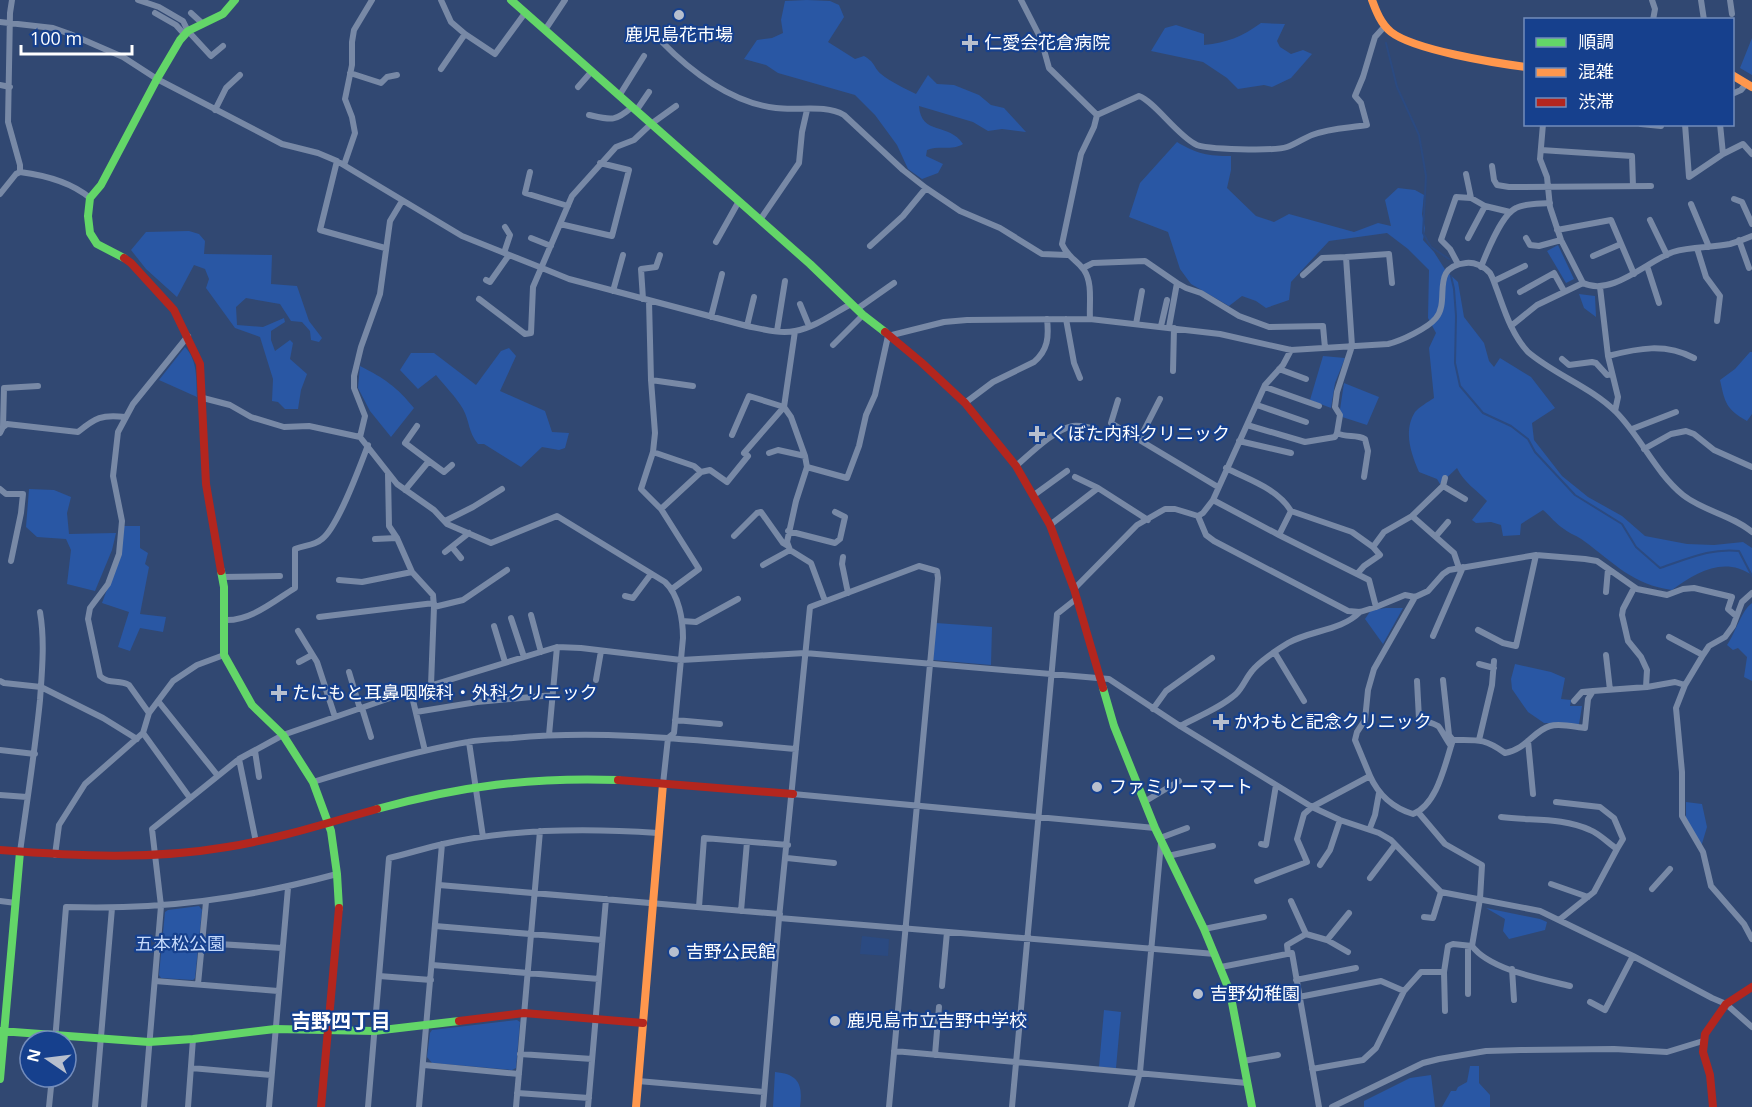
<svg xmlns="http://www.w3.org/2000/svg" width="1752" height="1107" viewBox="0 0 1752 1107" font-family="'Open Sans','Noto Sans JP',sans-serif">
	<rect width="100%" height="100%" fill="#314872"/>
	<path fill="#2957a4" d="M807 0 830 1 839 5 844 17 828 42 855 59 864 56C876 63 873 67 881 74 891 82 904 88 916 94L928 75 937 84 954 85 979 95 991 105 1004 108 1026 132 1002 129 988 131 973 122 919 106C921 136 949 122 963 144 952 151 939 145 927 150L926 156 943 164 938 173 922 179 908 169 897 145 875 115 855 95 778 73 766 65 744 59 757 40 772 38 783 33 781 20 785 1Z
		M1261 23 1285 24 1277 41 1280 47 1291 54 1303 50 1312 54 1291 78 1272 87 1264 85 1238 89 1227 78 1203 62 1151 51 1165 28 1176 25 1204 34V45C1227 43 1243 36 1261 23Z
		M1752 38V75L1740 68Z
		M1177 142C1197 154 1208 156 1231 156V170L1227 188 1256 216 1274 222 1289 214 1354 232 1378 223 1391 226 1385 200 1398 188 1415 190 1424 195 1422 214 1425 228 1423 240 1434 252 1446 271 1458 282 1464 317 1484 343 1489 361 1494 367 1500 358 1531 377 1555 408 1532 423 1534 440 1562 476 1588 497 1622 516 1645 536 1687 544 1714 545 1743 542 1752 548V575C1724 556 1696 572 1672 590 1633 585 1614 563 1584 541 1578 536 1570 534 1564 529 1556 524 1550 516 1543 510L1521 524 1520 535 1503 536 1501 525 1491 522 1476 523 1472 520 1487 501C1476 489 1464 483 1457 468L1440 484 1437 479 1419 472C1411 454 1403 431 1415 412 1419 407 1428 402 1434 398L1429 348 1436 333 1428 318 1429 270 1408 249 1387 233 1329 241 1291 282 1289 300 1266 308 1256 301 1242 296 1229 306 1191 284 1180 269 1168 232 1129 217 1140 183Z
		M189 231 199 234 205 241 204 254 272 255 271 284 297 286 309 321 322 338 319 342 311 340 310 331 302 322 291 321 280 304 246 298 236 307 237 325 263 327 284 318 285 322 271 331V340L275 351 290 340 293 343 290 359 307 374 301 390 298 409H285L278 402 272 401 273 379 260 337 235 328 206 288 209 279 205 269 194 265 177 297 146 269 131 250 146 232Z
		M1558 245 1574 279 1566 283 1547 251Z
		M1579 294 1595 296 1596 317 1584 308Z
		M185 347C198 361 196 379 197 397L159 380Z
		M509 348 516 356 500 391 545 411 552 432 569 433 565 448 559 450 542 447 521 467 484 444H478C468 432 470 422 463 409 456 397 445 386 436 375L418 389 400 370 411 353H434L476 385 501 351Z
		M1750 352H1752V414L1747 421C1726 409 1725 403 1720 380L1735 369Z
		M1323 356 1345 358 1335 383 1331 408 1310 400Z
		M360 366C384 378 397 387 414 408L391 437 370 411 358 388Z
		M1344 383 1379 397 1367 425 1339 416Z
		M29 489 54 490 71 497 67 513 69 534 116 533 112 550 95 591 67 584 71 550 66 539 37 537 26 527Z
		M124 526H140V548L148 553 145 564 149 567 140 614 166 617 163 632 140 628 130 651 118 647 129 612 102 603 120 554Z
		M1752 603V681L1744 677 1747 657 1738 648 1733 650 1727 645C1736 632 1741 611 1752 603Z
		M1386 608H1403L1383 644 1365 619 1371 610Z
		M936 623 992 627 991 665 933 660Z
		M1515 664 1551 672 1565 678 1561 699 1571 700 1570 706H1582L1579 724 1544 723 1528 712 1512 689 1511 679Z
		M1686 802 1702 804 1707 827 1701 847 1686 822Z
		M199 906 202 910 195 978 193 980 161 978 159 975 165 912 168 910Z
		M1486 908 1540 919 1547 922 1545 930 1509 939 1503 931 1505 919Z
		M1104 1010 1121 1012 1116 1068 1099 1067Z
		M517 1020 520 1022 516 1068 512 1070 432 1063 427 1057 430 1033 432 1030Z
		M1470 1066H1479V1083L1490 1095V1107H1442L1451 1091H1456L1458 1087 1467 1082Z
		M775 1072C799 1074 803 1085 800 1107H773Z
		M1431 1075 1435 1107H1364V1101L1410 1078Z"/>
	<path fill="#2b4a81" d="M862 936 889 939 888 956 860 954Z"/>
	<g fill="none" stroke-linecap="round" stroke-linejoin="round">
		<path stroke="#2b4a81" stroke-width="2" d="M1386 43 1397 87 1419 135 1426 176 1423 233 1431 247 1449 259
			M1451 276 1454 289 1456 316 1455 363 1460 386 1483 413 1511 426 1528 439 1535 452 1575 495 1622 524 1636 547 1660 568C1688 559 1709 548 1739 551L1752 576"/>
		<path stroke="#7889a6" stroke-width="6" d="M12 0 10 13 8 122 20 165V172
			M138 0 159 7 183 21 188 31 211 56 223 46
			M441 0 451 22 465 34
			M1021 0 1041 39 1049 68 1097 115
			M1652 0 1655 9 1653 20
			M1701 0 1704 20
			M1730 0 1732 14
			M155 13 176 25 185 35
			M191 13 203 24
			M0 22 53 28 70 34 123 57 157 79 282 144 318 153 337 161 462 236 542 268 569 279 747 326C762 329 779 334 795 331 814 328 834 313 851 304
			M545 30 565 0
			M661 41C691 72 732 103 776 108 798 111 825 104 844 115L903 170 926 188 960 211 1000 228 1042 254 1067 255
			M441 69 465 34 495 54 525 13
			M350 73 381 83 387 77 397 75
			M0 85 10 87
			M578 87 592 71
			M1732 94 1741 90 1746 84
			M619 96 644 56
			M215 110 226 88 240 75
			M636 111 649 92
			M589 115C611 120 615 122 632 107
			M1097 115 1139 96C1154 101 1176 134 1195 144 1204 150 1276 151 1287 147 1296 144 1304 138 1312 135 1330 128 1349 128 1367 125L1361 103 1355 96 1363 77 1375 37 1385 26
			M1543 124 1540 159 1547 177 1550 207 1561 240 1583 283C1612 297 1647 261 1673 252 1691 246 1711 248 1730 244 1737 242 1745 239 1752 236
			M1641 124 1661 126
			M1685 124 1689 177 1723 154 1720 124
			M1541 150 1632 156 1633 186
			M1723 154 1743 144 1752 154
			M337 161 320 230 385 248
			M344 165 355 133 352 117 345 99 352 65V42L354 30 372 0
			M1492 166 1494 180 1497 185 1509 187 1651 186
			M530 172 525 193 568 206
			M1466 174 1471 198
			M0 194 16 174 20 172C43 175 71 182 90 198
			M1734 199 1742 202 1752 224
			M1691 204 1709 247
			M760 220 799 163 802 132 807 110
			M1650 220 1667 255
			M560 224 612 236 629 170 600 163
			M1557 230 1611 220 1634 274
			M531 238 551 246
			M1468 238 1485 206
			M1526 238 1530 245 1539 246 1561 240
			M1739 240 1749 268
			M716 242 739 201
			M870 246 903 216 926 188
			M1697 248 1706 277 1720 296 1717 321
			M504 253 510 235 505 227
			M1593 256 1621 244
			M1458 264 1450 249 1441 240 1456 197 1471 198 1485 206 1510 212
			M1647 266 1659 303
			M1481 267C1487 252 1501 215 1516 208 1525 203 1540 204 1550 203
			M1083 268 1093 263 1145 261 1177 283 1169 327
			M1303 275 1322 258 1346 257
			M486 280 490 282 509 255
			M1494 281 1525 266
			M1177 283 1186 288 1201 293 1239 316 1269 327 1323 326 1325 348
			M1600 287 1608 356 1618 397 1615 411
			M613 291 623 255
			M1520 292 1554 273 1564 291
			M479 299 525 334 531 333 533 287 572 196 616 147 634 140 651 124 676 106
			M643 299 641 269 656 267 660 255
			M649 301 651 380 655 433 653 452 641 489 661 509 699 569 672 589
			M800 304 809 326
			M857 309 894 283
			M711 317 722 274
			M1066 319 1074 363 1080 378
			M1090 319C1089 304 1093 283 1084 270 1076 259 1068 258 1062 244L1081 154 1094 127 1097 115
			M1136 324 1142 291
			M747 326 754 297
			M1161 326 1167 300
			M1511 326 1537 305 1583 283
			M777 331 785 281
			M795 331 784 407 791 417 805 456 807 467 796 501 787 542 790 550 811 563 825 601
			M833 345 863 315
			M1608 356C1639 348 1665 343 1694 358
			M1562 359 1569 365 1592 362 1596 363 1607 375 1612 374
			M1279 369 1306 379
			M1173 371 1174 328
			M651 380 693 386
			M1265 387 1319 406
			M203 398 230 405 251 417 284 427 309 426 360 437 397 484 434 510 447 524 491 543 557 516 665 582C679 595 683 620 683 638L674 733 668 738 663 784
			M1118 400 1111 423 1218 487
			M965 403 993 382 1034 362C1048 350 1049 337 1047 319
			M1257 405 1306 422
			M1247 425 1305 442 1335 437 1337 433
			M417 426 405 443 429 461
			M3 427 4 388 38 386
			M1632 429 1676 412
			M0 433 3 427 7 424 78 432C95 418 102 414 125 417
			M360 437 365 416 354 388V376L361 347 380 294 390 221 402 201
			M1139 440 1160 399
			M1239 441 1291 453
			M1644 449 1671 434 1686 431 1694 434 1714 450 1752 467
			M653 452 694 466 701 472 710 470 727 482 748 456 744 453 784 407 749 396 732 435
			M769 453 778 450 805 456
			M1016 466C1030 454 1055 429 1073 426 1079 425 1086 427 1092 428
			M807 467 847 478 859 446 866 415 875 395 888 336 944 322 967 320 1090 319 1220 334 1291 350 1388 344C1401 341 1428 328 1436 318 1451 300 1429 267 1466 263 1474 262 1484 266 1490 273 1493 278 1495 285 1497 290 1505 312 1512 335 1528 352 1555 375 1591 387 1616 412 1641 437 1655 472 1683 495 1703 511 1732 515 1752 532
			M1226 468C1249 480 1277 488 1291 511L1279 535
			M388 474 389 526 397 538 412 572 433 595 434 607
			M1075 477 1098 488
			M1364 477 1368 451 1365 439C1356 434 1346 438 1337 433L1340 415 1335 407 1337 392 1352 346 1346 257 1389 254 1392 283
			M1443 486 1465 499
			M0 489 6 494H23L21 513 11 561
			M405 490 429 461 444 472 452 465
			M1034 495 1067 471
			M1213 500 1279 535 1369 580 1376 607 1405 595 1415 597 1428 591 1443 574 1449 570 1536 555 1585 559 1597 561 1637 589 1667 595 1683 589 1694 588 1732 597 1728 609 1736 616
			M661 509 701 472
			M1291 511 1352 532 1373 547 1380 555 1364 566 1357 574
			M1198 516 1206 535 1214 541 1348 611 1360 612 1376 607
			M1412 516 1454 553 1459 568
			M445 521 473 507 502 489
			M1050 525 1098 488 1148 520
			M788 531 835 543 840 539 845 517 835 512
			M734 536 757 513 761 512 783 543 788 546
			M1436 536 1448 522
			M375 539 397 538
			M452 547 461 558
			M1373 547 1384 532 1412 516 1443 486 1445 478
			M445 552 469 533
			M843 557 842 564 848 593
			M763 565 790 550
			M222 577 280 576
			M339 580 362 582 412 572
			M1634 588 1623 609 1622 615 1628 641 1641 657 1647 670 1646 687
			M1074 589 1137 525 1165 509H1175L1198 516 1203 513 1213 500 1265 385 1283 365 1291 350
			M1606 592 1608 569
			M1752 593 1742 602 1733 626 1725 637 1709 646 1703 655 1685 685 1676 708 1682 772V816L1703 852 1711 886 1744 924 1752 939
			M625 596 633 598 651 574
			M531 615 541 652
			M319 617 434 603
			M511 618 524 657
			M225 620C251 621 274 601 295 588V549C304 545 314 546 322 539 338 527 360 466 368 445
			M682 621 696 622 738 599
			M494 626 505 662
			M1478 630 1503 643 1516 646 1536 555
			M298 631 317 662 335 717
			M1433 636 1463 567
			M1669 637 1703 655
			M1275 653 1304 701
			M1606 655 1610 690
			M299 662 312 655
			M1479 664 1494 668
			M349 672 360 709
			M596 680 601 651
			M0 681 4 683 41 687 103 718 137 739
			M1417 681 1419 719C1425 722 1432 722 1438 726 1440 727 1447 741 1451 746
			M431 685 434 607 463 600 507 570
			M411 692 425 751
			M158 701 218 776
			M1574 701 1582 692 1593 691
			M362 708 371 737
			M1153 709 1166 691 1212 658
			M416 712 477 702 553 695
			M149 713 129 685C119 679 109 685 100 676L88 619 90 608 108 584 119 554 122 521 113 476 118 432 133 404 188 336
			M675 720 720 724
			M1180 726C1199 716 1220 708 1236 694 1243 687 1246 678 1252 671 1259 662 1278 649 1288 643 1311 630 1341 631 1360 612
			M143 733 190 798
			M549 735 557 647
			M1453 740C1478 740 1484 738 1505 753 1527 749 1533 731 1550 726 1560 723 1575 727 1585 728L1588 699 1593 691 1647 687 1675 682 1685 685
			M1479 740 1492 685 1494 661
			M1528 741 1533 794
			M469 742 483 837
			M0 750 35 754
			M255 751 259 777
			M239 759 256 842
			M1370 776 1355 740 1357 732 1365 720 1368 690 1374 669 1415 597
			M313 782C364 766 415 751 468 742 483 739 498 739 513 738 608 729 702 741 796 749
			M793 794 1155 828
			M0 795 27 797
			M1144 802 1179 781
			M1556 802 1600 807 1614 818 1623 839 1617 849
			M1418 812 1445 844 1482 865 1480 899 1472 946C1490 970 1542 979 1570 986
			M1501 817C1530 821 1563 817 1590 830 1600 834 1608 843 1617 849L1594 892 1559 920
			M1370 828 1375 815 1379 793
			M1160 838 1187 828
			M1261 844 1266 845 1276 785
			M20 852C27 801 35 751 40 700 42 671 45 641 40 612
			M55 855 59 825 85 784 143 733 149 713 173 681 197 665 224 655
			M1168 856 1213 846
			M787 858 834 863
			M1320 865 1330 850 1340 820
			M1370 878 1395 845
			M1257 881 1307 862 1297 839 1304 814 1312 807 1370 776C1378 794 1393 808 1413 814 1438 804 1445 763 1453 740L1449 735 1443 680
			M1551 884 1588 897
			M439 885 780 914
			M1652 889 1670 869
			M0 901 16 903
			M1291 901 1306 934
			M699 907 704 838 788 845
			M741 911 747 842
			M1424 917 1433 918 1441 892
			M779 918 1215 954
			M435 926 602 940
			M1204 929 1264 917
			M1327 940 1349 913
			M202 943 282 948
			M1468 946V994
			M1288 954 1287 945 1306 934 1327 940 1348 952
			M432 965 599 979
			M1221 967 1292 953 1319 1107
			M1512 969 1514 1000
			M1444 972 1445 1011
			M379 976 431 980
			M1296 980 1356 968
			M155 981 278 991
			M198 984 206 902
			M942 986 947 932
			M1299 997 1381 981 1404 991
			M1590 1002 1605 1010 1633 956
			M55 1041 66 907C162 910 244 899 337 874
			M894 1051 1247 1083
			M520 1054 592 1059
			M935 1055 939 1007
			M1243 1061 1278 1055
			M424 1065 519 1074
			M191 1068 271 1075
			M1312 1069 1363 1060 1376 1048 1404 991 1421 972H1444L1448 946 1453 944 1472 946
			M638 1081 764 1092
			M517 1093 589 1098
			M49 1107 52 1077
			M95 1107 112 908
			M144 1107 161 906 152 829 239 759 283 735 390 698 557 647 581 648 681 660 805 653 1109 679 1180 726 1312 807 1340 820 1379 833 1391 840 1441 892 1540 911 1633 956 1712 998 1726 1004 1752 1027
			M188 1107 193 1039
			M269 1107 288 888
			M368 1107 389 858C407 854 425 848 443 844 513 828 587 828 658 833
			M419 1107 442 844
			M516 1107 540 831
			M588 1107 606 899
			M763 1107 779 918 810 607 919 566 937 571 938 578 889 1107
			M1012 1107 1057 614 1076 599
			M1131 1107 1140 1072 1161 843
			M1332 1107 1423 1063 1439 1059 1486 1051 1521 1050 1614 1049 1667 1052 1703 1041"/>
		<path stroke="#63d668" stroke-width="8" d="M511 0 810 264 863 315 885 332
			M124 258 97 244 90 233 88 216 90 198 101 185 157 79 180 40 188 31 223 14 235 0
			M221 571 224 587V655L252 705 283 735 313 782 331 831 337 874 339 908
			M1103 688 1114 726 1155 828 1204 929 1230 992 1252 1107
			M377 809C461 786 531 777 618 780
			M0 1031 149 1042 193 1039 275 1029 374 1031 459 1021
			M0 1079 20 852"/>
		<path stroke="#ff974d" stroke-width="8" d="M1372 0C1376 11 1381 24 1391 32 1414 50 1495 63 1526 67
			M1732 75 1752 87
			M636 1107 663 784"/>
		<path stroke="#b3261e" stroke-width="8" d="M124 258 131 263 174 310 200 364 206 484 221 571
			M885 332 921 362 965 403 1016 466 1050 525 1074 589 1103 688
			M618 780 793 794
			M0 850C75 856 152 860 227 847 278 839 327 823 377 809
			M459 1021 524 1013 643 1023
			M321 1107 339 908
			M1713 1107 1710 1075 1703 1052 1705 1034 1726 1004 1752 987"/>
	</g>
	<g fill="#b7bfce" stroke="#16408d" stroke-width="2">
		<circle cx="679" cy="15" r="6"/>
		<path d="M967 34h6v6h6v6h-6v6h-6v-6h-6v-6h6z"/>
		<path d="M1034 425h6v6h6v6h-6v6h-6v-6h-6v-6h6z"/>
		<path d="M276 684h6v6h6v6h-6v6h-6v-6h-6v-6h6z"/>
		<path d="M1218 713h6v6h6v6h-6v6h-6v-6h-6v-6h6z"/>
		<circle cx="1097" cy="787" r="6"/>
		<circle cx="674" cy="952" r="6"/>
		<circle cx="1198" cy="994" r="6"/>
		<circle cx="835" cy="1021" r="6"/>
	</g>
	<g text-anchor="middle" stroke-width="4.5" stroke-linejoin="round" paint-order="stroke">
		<g font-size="18" fill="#fff" stroke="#16408d" text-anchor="start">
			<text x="679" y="41" text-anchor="middle">鹿児島花市場</text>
			<text x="984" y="49">仁愛会花倉病院</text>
			<text x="1050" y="440">くぼた内科クリニック</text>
			<text x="292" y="699">たにもと耳鼻咽喉科・外科クリニック</text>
			<text x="1234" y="728">かわもと記念クリニック</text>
			<text x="1109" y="793">ファミリーマート</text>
			<text x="686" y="958">吉野公民館</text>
			<text x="1210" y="1000">吉野幼稚園</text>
			<text x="847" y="1027">鹿児島市立吉野中学校</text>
		</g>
		<g font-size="18" fill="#c6dafb" stroke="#16408d">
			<text x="180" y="950">五本松公園</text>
		</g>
		<g font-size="20" font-weight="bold" fill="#fff" stroke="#16408d">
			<text x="341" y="1028">吉野四丁目</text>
		</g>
	</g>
	<rect x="1524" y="18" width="210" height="108" fill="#16408d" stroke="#738cbb" stroke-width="1.5"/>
	<rect x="1536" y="38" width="30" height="9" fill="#63d668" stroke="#738cbb" stroke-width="1.5"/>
	<text x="1578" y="48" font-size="18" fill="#ffffff">順調</text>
	<rect x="1536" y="68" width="30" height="9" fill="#ff974d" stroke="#738cbb" stroke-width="1.5"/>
	<text x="1578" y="78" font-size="18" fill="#ffffff">混雑</text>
	<rect x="1536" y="98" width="30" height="9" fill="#b3261e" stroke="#738cbb" stroke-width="1.5"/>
	<text x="1578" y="108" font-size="18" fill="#ffffff">渋滞</text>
	<g transform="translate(48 1059) rotate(284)"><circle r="28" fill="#16408d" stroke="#738cbb" stroke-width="1.5"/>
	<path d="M0-4.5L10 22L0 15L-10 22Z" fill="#b7bfce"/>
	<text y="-9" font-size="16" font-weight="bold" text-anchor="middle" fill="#ffffff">N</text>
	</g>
	<path d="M21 45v9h111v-9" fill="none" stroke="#ffffff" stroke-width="3"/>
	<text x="30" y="45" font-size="18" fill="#ffffff" stroke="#16408d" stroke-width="4.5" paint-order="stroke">100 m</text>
</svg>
